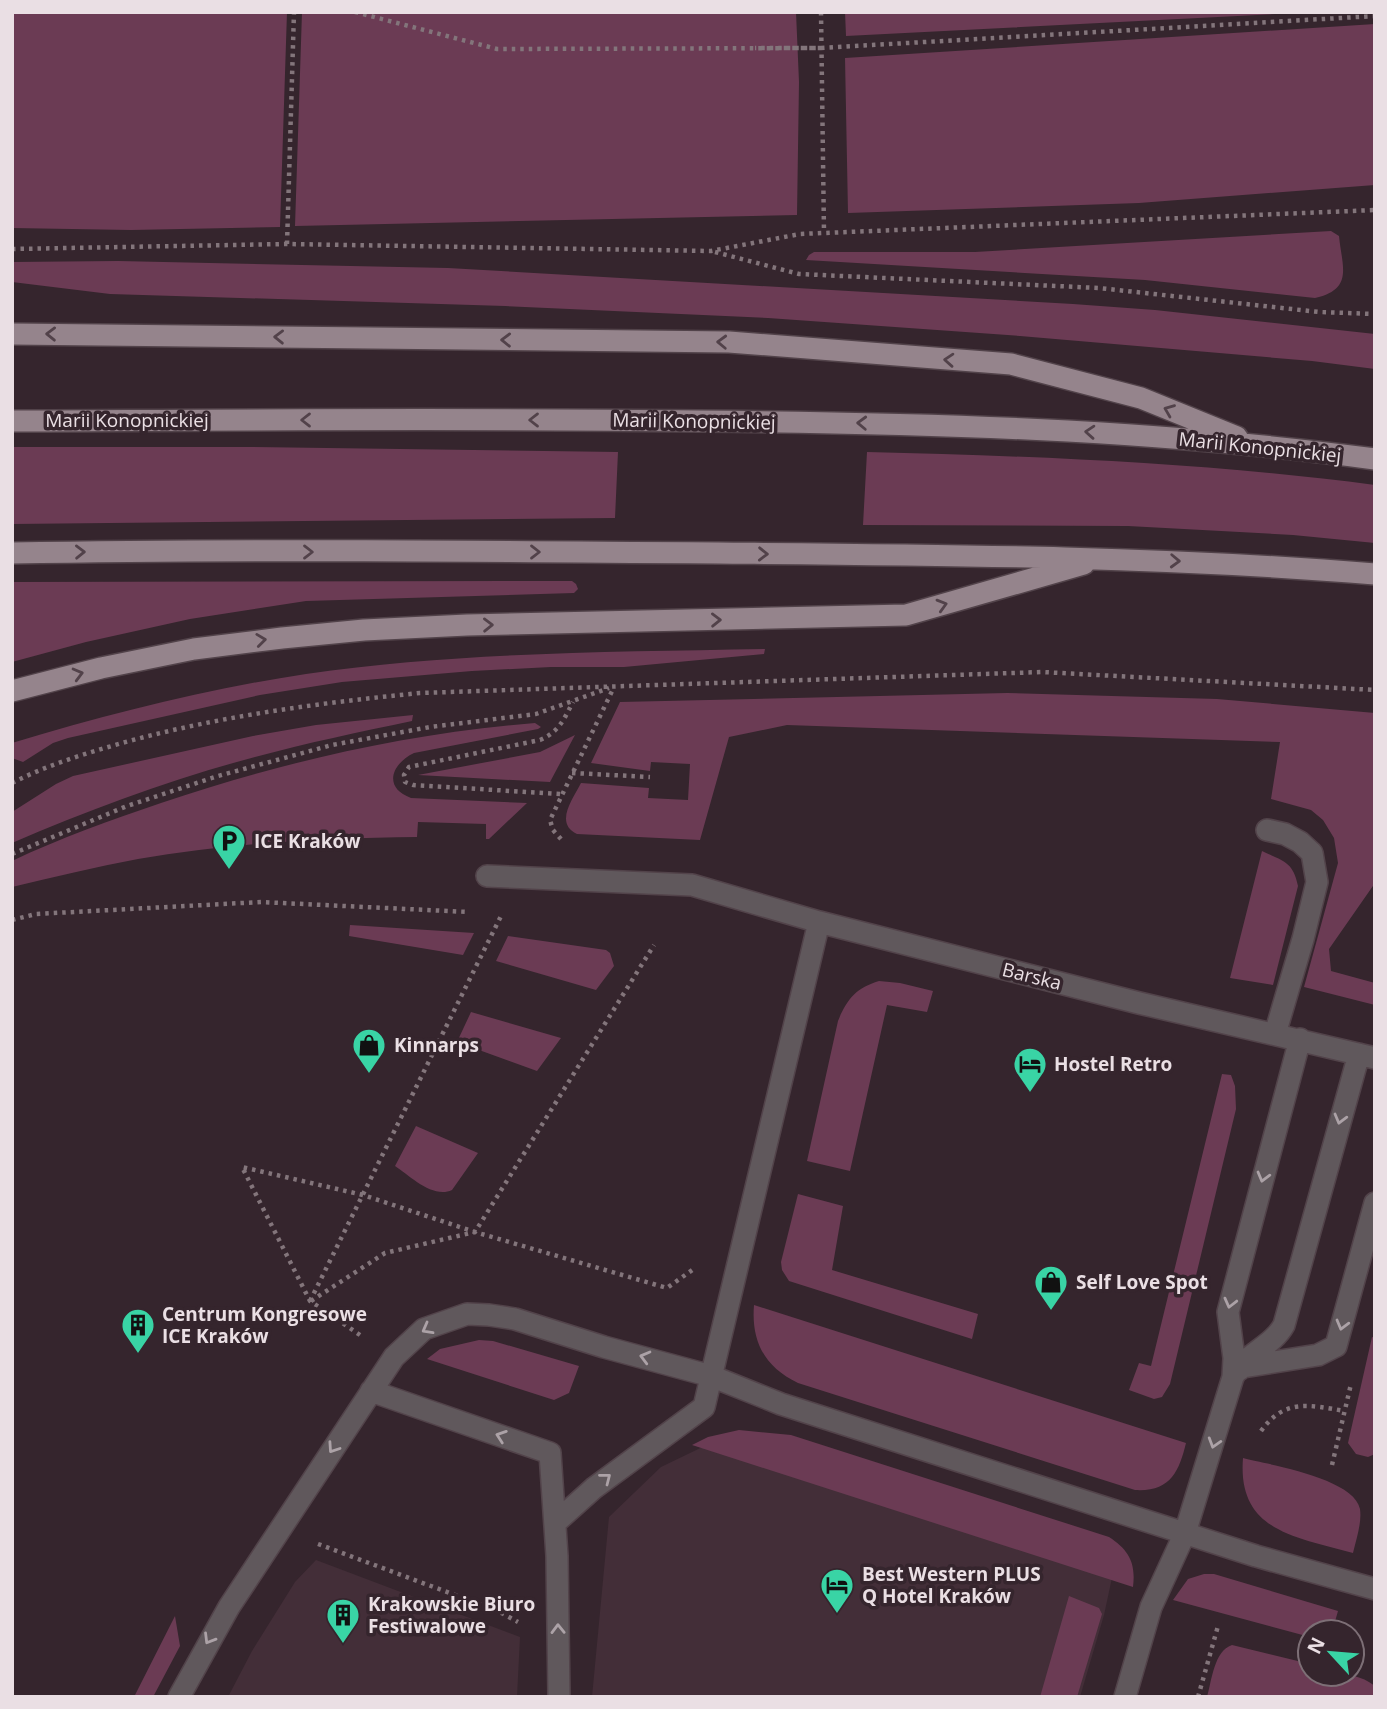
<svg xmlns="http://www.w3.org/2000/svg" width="1387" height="1709" viewBox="0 0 1387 1709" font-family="'Open Sans',sans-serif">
	<rect width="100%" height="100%" fill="#35252d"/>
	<path fill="#432e38" d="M719 1439 1119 1545 1104 1615 1080 1697H592L609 1517 661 1467Z
		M316 1560 520 1637 517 1697H228L252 1651 295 1582Z"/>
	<path fill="#6b3b54" d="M12 12H287L280 227 131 230 12 228Z
		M302 12H796L799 82 797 215 295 226Z
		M845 12H1314L846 36Z
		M1375 24V185L1139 203 848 213 845 58Z
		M1331 231 1339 236C1342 267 1354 289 1315 298L1145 280 806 260 809 255 814 252H975Z
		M118 261 448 268 1073 304 1155 310 1375 334V369L1312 361 1020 336 768 318 505 306 110 294 12 282V262Z
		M12 447H254L618 452 615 518 12 524Z
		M867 452C1037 456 1207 463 1375 485V543L1293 535 1128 526 863 525Z
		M572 581 576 584 578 589 574 593 306 601 190 619 86 642 12 662V582Z
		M765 649 764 654 624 667H551L472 671 342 682 260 695 68 738 53 743 23 762 12 758V743C109 714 206 689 306 674 457 652 612 652 765 649Z
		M1007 693 1217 699 1375 713V883L1329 949 1331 971 1375 983V1005L1304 987 1338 863 1334 838 1323 820 1311 810 1271 799 1280 742 787 725 729 737 700 840 577 834C554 823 573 799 581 783L649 788 648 798 688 800 690 764 651 762 650 771 591 763 620 702Z
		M413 715 412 721C359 732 307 743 255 757 172 779 91 809 12 843V812L56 784 73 776 253 736 316 725Z
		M535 723 541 727 538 729 414 753C391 764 383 788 411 798L527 803 489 839H486V824L418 822 417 837C323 838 231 843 138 859 96 867 54 877 12 887V861C60 838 111 820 161 803 283 762 407 733 535 723Z
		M575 735 550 782 418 775 540 752Z
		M1262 851C1283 861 1293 861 1298 886L1273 985 1230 978Z
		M350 925 474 933 463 955 349 936Z
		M508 936 606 950 610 953 614 966 596 990 496 961Z
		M879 981 900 983 933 991 927 1012 887 1005 850 1171 807 1161 838 1021C847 999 856 988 879 981Z
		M471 1012 561 1038 537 1071 457 1042Z
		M1222 1074 1231 1075 1235 1086 1236 1109 1170 1384 1162 1397 1154 1399 1129 1390 1139 1363 1151 1366Z
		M416 1126 478 1153 452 1190C433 1199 410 1176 395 1166Z
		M798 1194 843 1206 832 1270 978 1314 972 1339 789 1281 782 1270 781 1262Z
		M754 1305 1186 1443C1179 1472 1170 1492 1135 1490L798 1383C765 1367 751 1342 754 1305Z
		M1372 1337 1375 1338V1454L1368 1457 1356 1454 1348 1443Z
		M479 1340 493 1341 579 1366 569 1393 554 1400 427 1359 440 1349Z
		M739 1430 791 1435 1109 1537C1129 1550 1136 1563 1133 1587L692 1445 708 1437Z
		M1243 1458C1270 1465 1354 1478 1360 1509 1362 1523 1356 1540 1353 1553 1297 1537 1237 1532 1243 1458Z
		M1204 1574H1214L1338 1611 1332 1632H1310V1637L1173 1600 1188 1579Z
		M1069 1596 1099 1608 1102 1614 1077 1697H1040Z
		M175 1616 180 1646 153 1697H134Z
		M1232 1645 1310 1664V1674C1333 1674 1356 1671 1375 1686V1697H1207C1212 1680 1214 1651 1232 1645Z"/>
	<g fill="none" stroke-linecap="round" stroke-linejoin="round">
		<defs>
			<path id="minor" d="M1267 830 1285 834 1300 842 1312 853 1317 882 1303 939 1275 1034
				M487 876 692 885 819 922 1139 1003 1375 1058
				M1239 1370 1243 1367 1318 1355 1336 1346 1375 1203
				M1233 1377 1234 1358 1228 1312 1300 1039
				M371 1391 550 1453 557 1556 559 1697
				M555 1523 594 1488 704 1407 819 922
				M179 1697 229 1607 394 1357 424 1329 467 1314 489 1315 515 1319 604 1347 711 1376 781 1404 1256 1556 1375 1589
				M1125 1697 1151 1607 1185 1533 1233 1377C1244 1354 1272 1347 1284 1325L1359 1054"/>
			<path id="major" d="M12 334 729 342 1011 364 1141 398 1237 437
				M12 421C241 420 469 418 698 421 924 423 1150 429 1375 459
				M12 553C247 549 483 551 718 553 937 555 1156 556 1375 574
				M12 691 101 668 194 649 282 638 364 630 467 625 906 615 1084 564"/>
		</defs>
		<use href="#minor" stroke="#52434a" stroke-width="24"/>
		<use href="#major" stroke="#52434a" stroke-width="24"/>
		<path stroke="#83757b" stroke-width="4.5" stroke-dasharray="3.5 5" stroke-linecap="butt" d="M355 12 497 49 821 48H755
			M821 12 824 233
			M821 48 1375 16
			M287 244 294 12
			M12 249 287 244 711 251 800 234 1375 210
			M715 252 799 274 1099 288 1319 312 1375 314
			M572 773 650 777
			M12 783C47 765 84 754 122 743 219 716 319 703 420 693L1042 672 1375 690
			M560 794 413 785 405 782 404 775 409 767 540 740C559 732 564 719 573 702
			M561 839 553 830 550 820 614 687
			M12 854 127 806 218 776 332 745 430 727 536 714 609 688
			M12 920 36 914 261 902 469 912
			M310 1301 501 916
			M311 1301 385 1253 475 1232 667 1288 695 1268
			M360 1335 310 1301 242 1167 363 1195 475 1232 654 945
			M1261 1431C1285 1398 1309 1405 1345 1411
			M1332 1465 1351 1384
			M318 1544 498 1611 518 1622
			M1198 1697 1218 1626"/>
		<use href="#minor" stroke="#60585c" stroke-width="21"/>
		<use href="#major" stroke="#95848c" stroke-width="21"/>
	</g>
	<defs><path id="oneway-chevron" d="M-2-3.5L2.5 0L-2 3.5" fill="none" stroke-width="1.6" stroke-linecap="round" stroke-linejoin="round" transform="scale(1.75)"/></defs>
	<g stroke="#52424a">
		<use href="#oneway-chevron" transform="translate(51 334) rotate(-179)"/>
		<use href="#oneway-chevron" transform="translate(279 337) rotate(-179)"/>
		<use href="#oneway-chevron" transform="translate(506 340) rotate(-179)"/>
		<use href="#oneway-chevron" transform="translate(722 342) rotate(-178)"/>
		<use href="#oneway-chevron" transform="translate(949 360) rotate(-176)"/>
		<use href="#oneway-chevron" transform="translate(1169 410) rotate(-158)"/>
		<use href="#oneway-chevron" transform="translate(306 420) rotate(180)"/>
		<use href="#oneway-chevron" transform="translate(534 420) rotate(180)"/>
		<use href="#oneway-chevron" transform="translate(862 423) rotate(-178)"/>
		<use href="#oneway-chevron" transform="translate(1090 432) rotate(-176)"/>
		<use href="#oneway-chevron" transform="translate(80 552) rotate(-1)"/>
		<use href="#oneway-chevron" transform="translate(308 552)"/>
		<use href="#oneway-chevron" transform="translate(535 552)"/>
		<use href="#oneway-chevron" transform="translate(763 554) rotate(1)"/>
		<use href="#oneway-chevron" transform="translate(1175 561) rotate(2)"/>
		<use href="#oneway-chevron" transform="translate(942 605) rotate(-16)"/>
		<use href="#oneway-chevron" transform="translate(716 620) rotate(-1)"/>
		<use href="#oneway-chevron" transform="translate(488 625) rotate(-1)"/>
		<use href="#oneway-chevron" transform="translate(261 640) rotate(-7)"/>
		<use href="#oneway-chevron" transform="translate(78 674) rotate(-15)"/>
	</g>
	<g stroke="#aca2a7">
		<use href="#oneway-chevron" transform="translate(1340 1119) rotate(105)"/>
		<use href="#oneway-chevron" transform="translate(1263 1177) rotate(105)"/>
		<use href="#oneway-chevron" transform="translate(1230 1303) rotate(104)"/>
		<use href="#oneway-chevron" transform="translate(1342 1325) rotate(105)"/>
		<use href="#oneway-chevron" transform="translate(427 1329) rotate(151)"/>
		<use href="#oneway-chevron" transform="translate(645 1357) rotate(-165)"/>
		<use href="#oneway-chevron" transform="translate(501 1436) rotate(-161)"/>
		<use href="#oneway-chevron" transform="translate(1214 1443) rotate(107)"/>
		<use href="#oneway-chevron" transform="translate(333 1448) rotate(124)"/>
		<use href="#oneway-chevron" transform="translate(606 1478) rotate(-38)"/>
		<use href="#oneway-chevron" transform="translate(558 1629) rotate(-91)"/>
		<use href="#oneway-chevron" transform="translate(209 1639) rotate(121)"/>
	</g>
	<defs>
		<symbol id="parking-pin" viewBox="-11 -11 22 30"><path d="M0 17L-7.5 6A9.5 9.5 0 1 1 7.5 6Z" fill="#39d4a5" stroke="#35252d"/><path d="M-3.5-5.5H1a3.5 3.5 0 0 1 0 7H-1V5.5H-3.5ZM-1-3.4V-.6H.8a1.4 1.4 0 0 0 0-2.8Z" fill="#111"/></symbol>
		<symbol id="shop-pin" viewBox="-11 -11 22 30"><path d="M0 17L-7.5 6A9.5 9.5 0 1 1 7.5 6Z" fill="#39d4a5" stroke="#35252d"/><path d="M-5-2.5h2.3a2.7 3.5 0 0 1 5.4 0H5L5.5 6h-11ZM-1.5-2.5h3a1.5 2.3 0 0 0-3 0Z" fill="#111"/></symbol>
		<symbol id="hotel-pin" viewBox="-11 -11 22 30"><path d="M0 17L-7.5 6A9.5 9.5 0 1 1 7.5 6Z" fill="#39d4a5" stroke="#35252d"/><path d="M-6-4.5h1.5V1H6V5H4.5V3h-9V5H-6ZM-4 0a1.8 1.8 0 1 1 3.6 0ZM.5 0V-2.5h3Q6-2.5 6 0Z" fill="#111"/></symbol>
		<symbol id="building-pin" viewBox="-11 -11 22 30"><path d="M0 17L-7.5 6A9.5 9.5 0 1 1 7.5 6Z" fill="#39d4a5" stroke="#35252d"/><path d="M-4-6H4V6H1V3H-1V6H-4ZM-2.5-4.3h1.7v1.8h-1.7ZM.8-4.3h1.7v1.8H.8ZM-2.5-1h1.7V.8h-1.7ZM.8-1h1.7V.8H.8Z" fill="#111"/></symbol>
	</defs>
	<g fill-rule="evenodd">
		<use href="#parking-pin" x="210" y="822" width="38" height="52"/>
		<use href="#shop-pin" x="350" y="1026" width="38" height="52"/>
		<use href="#hotel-pin" x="1011" y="1045" width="38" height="52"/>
		<use href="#shop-pin" x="1032" y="1263" width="38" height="52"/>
		<use href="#building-pin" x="119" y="1306" width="38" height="52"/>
		<use href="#hotel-pin" x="818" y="1566" width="38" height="52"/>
		<use href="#building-pin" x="324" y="1596" width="38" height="52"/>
	</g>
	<g text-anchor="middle" stroke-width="7" stroke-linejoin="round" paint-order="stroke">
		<g font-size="19" fill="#eadfe4" stroke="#35252d">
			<text x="127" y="427">Marii Konopnickiej</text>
			<text transform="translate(694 421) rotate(1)" y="7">Marii Konopnickiej</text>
			<text transform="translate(1260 447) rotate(6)" y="7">Marii Konopnickiej</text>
			<text transform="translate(1032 976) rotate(14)" y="7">Barska</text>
		</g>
		<g font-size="19" font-weight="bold" fill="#eadfe4" stroke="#35252d" text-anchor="start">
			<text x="254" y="848">ICE Kraków</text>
			<text x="394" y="1052">Kinnarps</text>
			<text x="1054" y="1071">Hostel Retro</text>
			<text x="1076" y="1289">Self Love Spot</text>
			<text x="162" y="1321">Centrum Kongresowe<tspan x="162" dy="22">ICE Kraków</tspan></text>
			<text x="862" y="1581">Best Western PLUS<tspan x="862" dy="22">Q Hotel Kraków</tspan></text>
			<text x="368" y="1611">Krakowskie Biuro<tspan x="368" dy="22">Festiwalowe</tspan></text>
		</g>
	</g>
	<rect width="1387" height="1709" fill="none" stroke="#eadfe4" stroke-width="28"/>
	<g transform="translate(1331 1653) rotate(296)"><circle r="33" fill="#35252d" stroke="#7d6f76" stroke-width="2"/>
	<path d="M0-5L12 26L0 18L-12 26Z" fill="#39d4a5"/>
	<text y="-10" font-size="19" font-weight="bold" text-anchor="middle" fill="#eadfe4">N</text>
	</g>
</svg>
